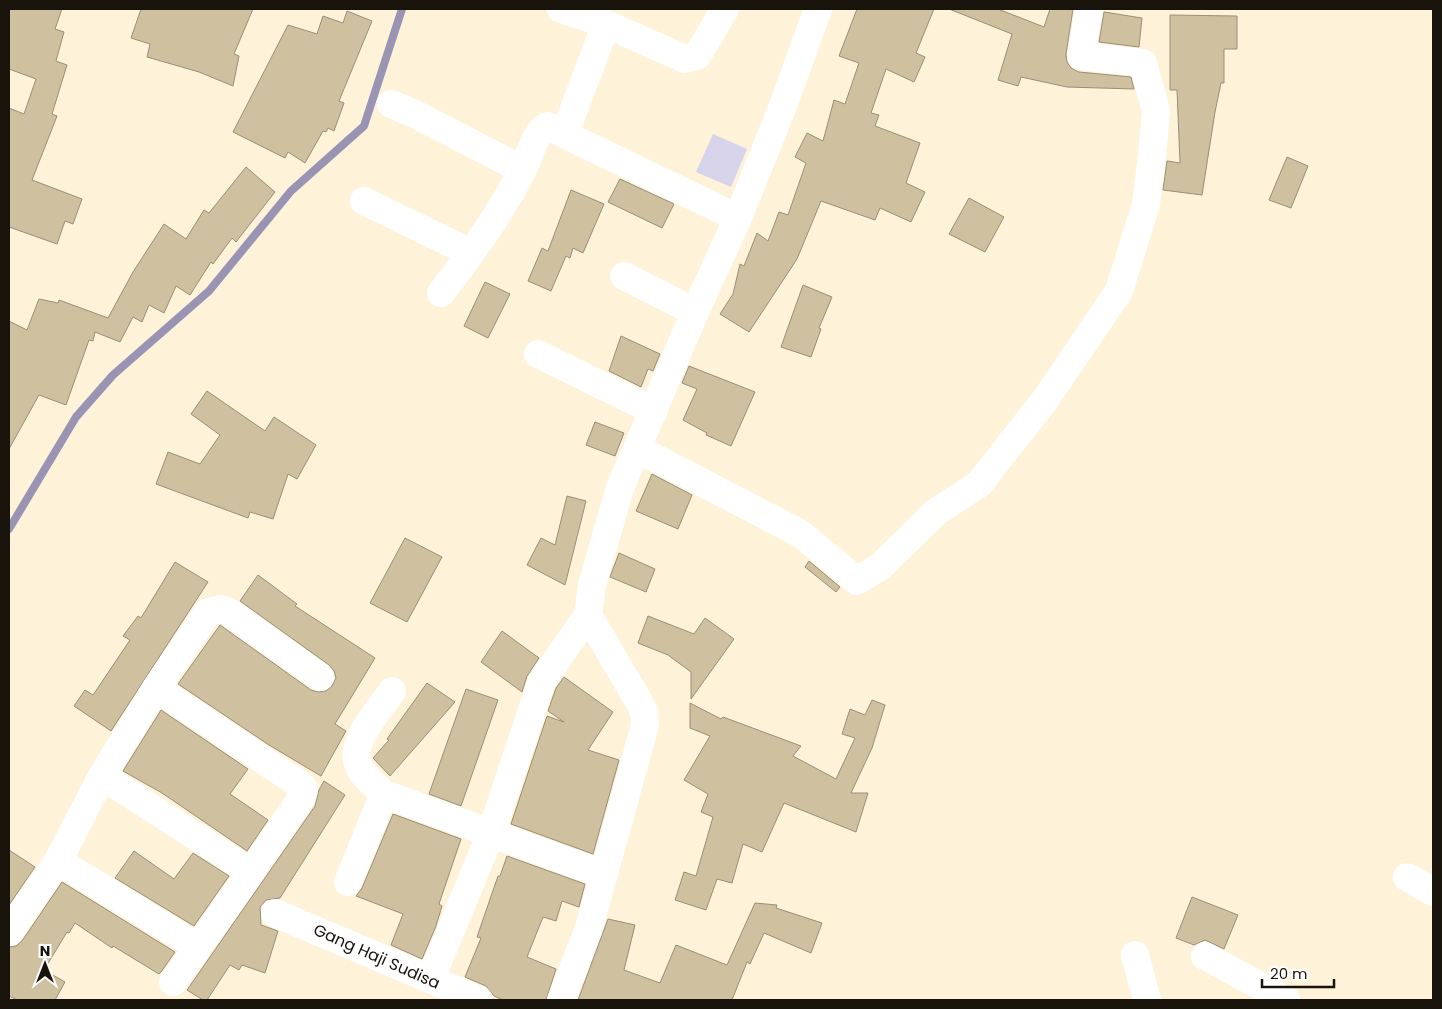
<svg xmlns="http://www.w3.org/2000/svg" width="1442" height="1009" viewBox="0 0 1442 1009" font-family="Poppins,sans-serif">
	<rect width="100%" height="100%" fill="#fef2d9"/>
	<path fill="#d6d3eb" d="M713 134 747 149 731 187 696 172Z"/>
	<g fill="none" stroke-linecap="round" stroke-linejoin="round">
		<path stroke="#9994b3" stroke-width="8" d="M9 529 76 417 113 375 209 291 291 191 364 126 402 9"/>
	</g>
	<path fill="#cfc0a0" stroke="#998e77" d="M9 9H62L55 29 64 32 56 61 67 65 52 114 57 116 32 180 82 199 73 224 65 221 57 244 9 227V108L24 114 36 79 9 69Z
		M141 9H253L234 54 239 56 233 86 199 72 147 57 150 44 131 38Z
		M857 9H934L916 53 925 57 914 82 886 69 871 113 879 115 875 126 920 143 906 183 925 192 911 222 880 208 875 220 821 201 797 259 749 332 720 314 733 294 740 264 744 266 757 233 768 241 779 212 788 215 806 163 795 157 807 133 823 141 834 100 845 104 859 63 839 56Z
		M949 9H998L1044 27 1050 9H1073L1066 54 1067 62 1071 68 1079 72 1131 77 1134 89 1067 87 1021 77 1018 86 998 80 1012 34Z
		M347 11 372 21 339 101 344 103 334 131 328 128 326 132 323 131 305 163 288 152 285 158 233 132 288 25 317 34 323 16 343 23Z
		M1104 12 1142 18 1139 47 1099 42Z
		M1170 15 1237 16V49H1224V83H1221L1215 112 1202 195 1163 190 1167 161 1180 163 1177 90H1170Z
		M1287 157 1308 166 1291 208 1269 200Z
		M246 167 275 192 236 242 232 238 213 264 211 262 190 295 176 286 164 313 149 305 142 322 133 317 120 342 95 332 93 341 89 340 66 405 39 395 9 449V321L27 330 39 299 58 303 59 300 108 318 133 272 164 224 186 239 204 210 209 213Z
		M620 179 674 204 662 228 608 202Z
		M571 190 604 204 583 253 573 248 570 258 566 256 551 291 528 281 542 248 548 251Z
		M969 198 1004 217 985 252 949 234Z
		M485 282 510 294 488 338 464 326Z
		M803 285 832 297 819 328 821 329 811 357 781 347Z
		M621 336 660 354 653 371 648 369 641 387 609 371Z
		M689 366 755 392 731 446 706 435 707 433 683 420 697 389 682 383Z
		M207 391 265 431 274 417 316 445 297 479 288 474 273 519 250 512 248 518 156 484 168 452 200 464 220 435 191 414Z
		M595 422 624 433 615 456 586 445Z
		M652 474 692 495 678 529 636 511Z
		M567 496 586 501 565 585 527 565 541 538 555 545Z
		M405 538 442 557 407 622 370 603Z
		M619 553 655 569 646 592 610 577Z
		M809 561 840 587 836 592 805 567Z
		M175 562 208 582 111 731 74 706 85 690 93 695 130 640 123 636 138 616 141 618Z
		M258 575 297 604 295 606 375 658 335 724 346 731 321 776 269 745 178 684 220 625 311 690 318 692 326 691 332 686 336 678 334 671 329 665 240 601Z
		M648 616 694 634 705 618 734 639 691 699V672L668 655 638 643Z
		M502 631 539 658 527 676 522 692 481 662Z
		M564 677 613 712 588 750 619 760 593 854 511 824 547 716 564 722 548 711 556 688Z
		M427 683 455 702 390 776 373 758 389 740 387 739Z
		M466 689 498 700 461 806 429 794Z
		M872 700 885 705 872 748 851 793H868L856 832 784 803 762 852 743 844 732 883 717 879 706 910 675 900 684 872 696 876 713 817 701 812 708 794 684 780 710 736 690 728V703L721 719 723 717 801 746 793 756 836 779 855 738 842 734 850 709 865 715Z
		M161 710 248 769 230 794 268 820 247 851 162 793 123 771Z
		M324 781 345 795 280 898 266 900 260 907 261 925 278 931 265 973 242 965 239 970 230 965 207 1000H203L187 990 315 806 319 790Z
		M393 814 461 839 439 904 442 906 436 926 422 959 391 945 403 914 356 896 362 888Z
		M9 850 35 867 9 905Z
		M134 851 174 879 193 853 229 876 194 926 115 878Z
		M507 856 585 884 579 907 562 901 556 921 543 917 527 957 556 969 546 1000H503L494 996 486 986 465 977 481 938 477 937 498 876H500Z
		M62 882 175 952 161 972 159 974 113 946 112 948 75 923 69 933 67 932 44 970 65 982 55 1000H17L9 996V947L16 946 22 941Z
		M1192 897 1238 915 1224 949 1205 940 1194 945 1176 938Z
		M755 903 777 905 776 908 822 923 811 953 764 933 750 964 747 962 732 1000H578L608 919 635 925 624 970 660 983 676 945 727 965Z"/>
	<g fill="none" stroke-linecap="round" stroke-linejoin="round">
		<path stroke="#fff" stroke-width="28" d="M561 9 606 24
			M391 104 415 114 523 170
			M565 133 606 24 685 59 697 56 725 9
			M364 201 471 253
			M624 276 695 312
			M441 293C471 254 501 213 523 169 530 156 534 133 547 126L738 218
			M538 354 654 411
			M638 449 801 534 857 581 881 566 936 512 979 484 1045 400 1119 291 1146 204 1152 156 1156 111 1143 63 1081 56 1089 9
			M392 691C380 709 349 742 358 764 362 776 375 785 384 794L602 874
			M102 776 251 872 302 797 304 790 302 786 156 688
			M58 861 198 947
			M1407 877 1433 892
			M348 882 384 794
			M275 913 479 1000
			M9 932 58 861 102 776 156 688 208 612 220 609 227 611 320 677
			M1135 955 1147 1000
			M1205 956 1286 1000
			M437 964 491 833 542 681 588 615
			M173 982 251 872
			M561 1000 589 928 645 725 644 712 638 700 588 615 592 585 620 488 695 312 738 218 783 106 818 9"/>
	</g>
	<g text-anchor="middle" stroke-width="4" stroke-linejoin="round" paint-order="stroke">
		<g font-size="16" fill="#18140b" stroke="#fff">
			<text transform="translate(377 956) rotate(24)" y="6">Gang Haji Sudisa</text>
		</g>
	</g>
	<rect width="1442" height="1009" fill="none" stroke="#18140b" stroke-width="20"/>
	<g transform="translate(45 964)" stroke="#ffffff" stroke-width="4" paint-order="stroke">
	<path d="M0-4L9 19L0 12L-9 19Z" fill="#18140b"/>
	<text y="-8" font-size="14" font-weight="bold" text-anchor="middle" fill="#18140b">N</text>
	</g>
	<path d="M1262 979v8h72v-8" fill="none" stroke="#18140b" stroke-width="2.5"/>
	<text x="1270" y="979" font-size="15" fill="#18140b" stroke="#ffffff" stroke-width="4" paint-order="stroke">20 m</text>
</svg>
